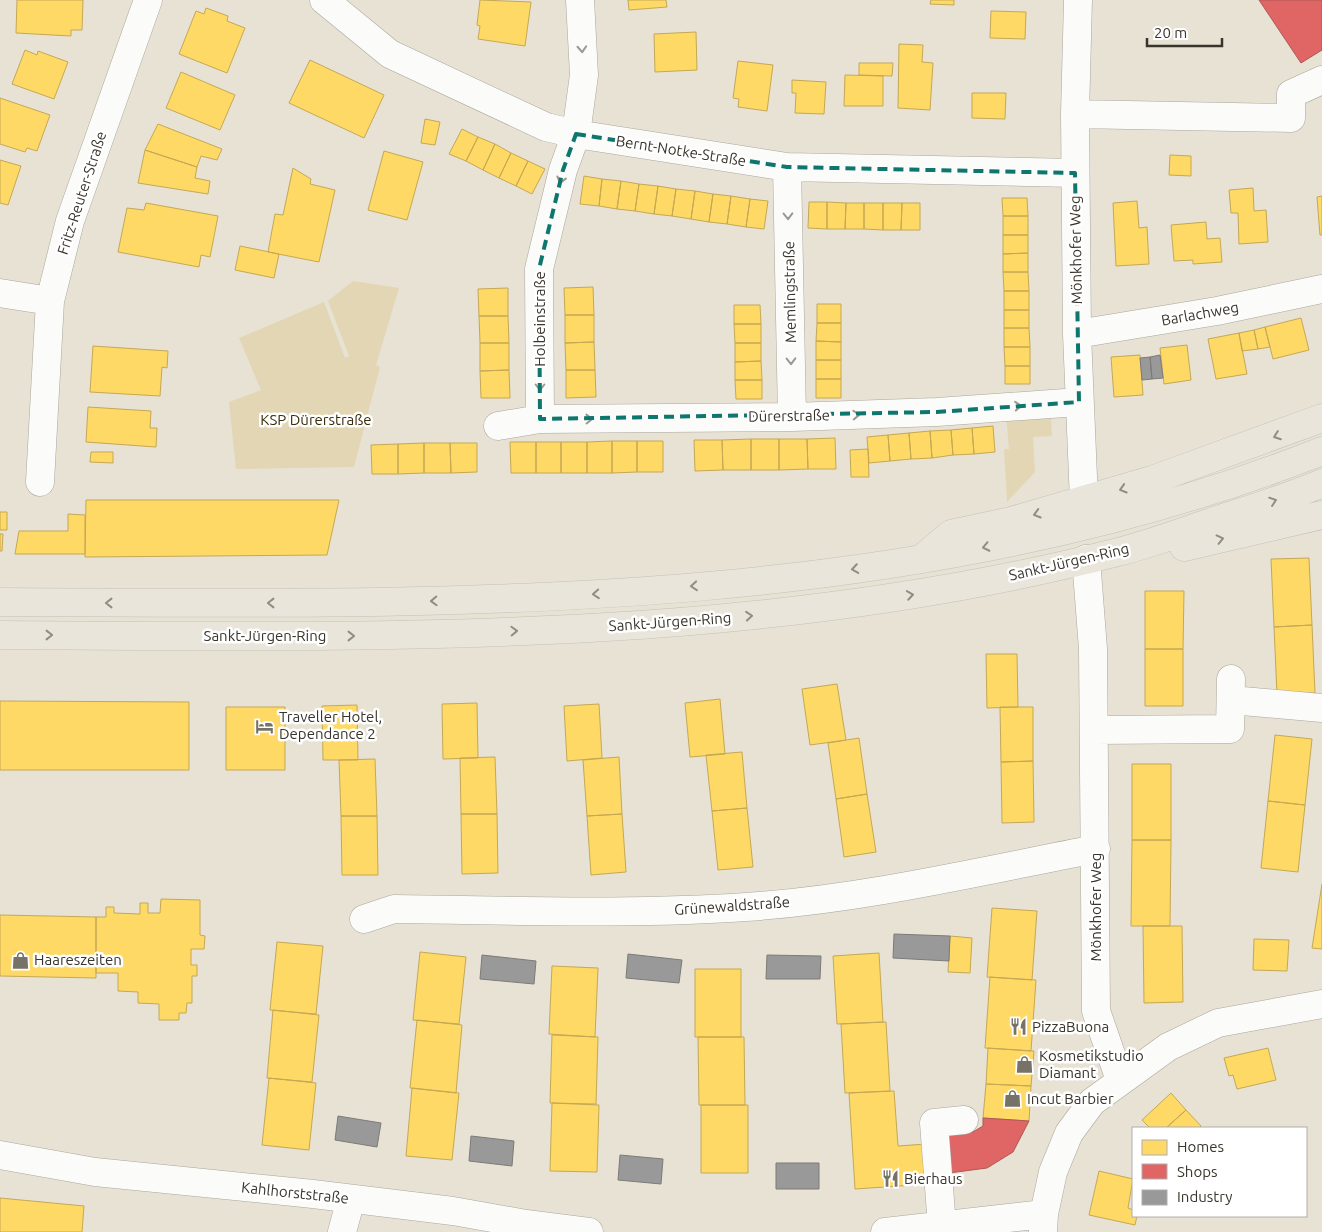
<svg xmlns="http://www.w3.org/2000/svg" width="1322" height="1232" viewBox="0 0 1322 1232" font-family="Ubuntu,sans-serif">
	<rect width="100%" height="100%" fill="#e7e2d4"/>
	<path fill="#e3d6b4" d="M353 281 399 288 376 365 380 367 354 467 236 469 229 402 261 390 239 338 324 302 345 358 349 356 328 301Z
		M1037 412 1051 418 1052 436 1033 437 1035 472 1007 502 1004 449H1009L1006 414Z"/>
	<path fill="#ffd966" stroke="#c4a855" d="M17 0H83L82 30H71V36L16 33Z
		M480 0 531 2 525 46 478 39 480 26 477 25Z
		M628 0H666L667 7 629 10Z
		M931 0H954V5L930 4Z
		M206 8 228 16 227 21 245 28 227 73 179 54 196 11 204 14Z
		M991 11 1026 12 1025 39 990 38Z
		M696 32 697 70 655 72 654 34Z
		M899 44 923 45 922 62 933 63 930 110 898 108Z
		M25 50 37 55 38 51 68 62 54 99 12 84Z
		M310 60 384 95 364 138 289 103Z
		M738 61 773 65 767 111 738 107 739 99 733 98Z
		M859 63H893L892 76 859 75Z
		M181 72 235 95 220 130 166 108Z
		M845 75 883 76V106H844Z
		M792 80 826 82 824 114 795 113 796 93H792Z
		M972 93H1006L1005 119 972 118Z
		M0 98 50 115 37 151 27 148 25 152 0 144Z
		M425 119 440 122 435 145 421 143Z
		M158 124 222 149 217 160 201 156 197 167 145 150Z
		M462 129 478 137 466 161 449 154Z
		M478 137 495 144 483 170 466 161Z
		M495 144 511 153 499 178 483 170Z
		M145 150 197 167 195 178 210 181 208 194 138 183Z
		M384 151 423 162 407 220 368 210Z
		M511 153 528 161 516 186 499 178Z
		M1170 155 1191 156V176L1169 175Z
		M0 160 21 166 8 205 0 203Z
		M528 161 545 169 532 194 516 186Z
		M293 168 311 179 310 184 335 190 319 262 268 252 275 214 283 215Z
		M584 176 602 179 599 206 580 204Z
		M602 179 621 181 617 209 599 206Z
		M621 181 639 184 635 211 617 209Z
		M639 184 658 186 654 214 635 211Z
		M658 186 676 189 672 216 654 214Z
		M1253 188 1254 211 1266 210 1268 242 1239 244 1238 213H1231L1229 190Z
		M676 189 695 191 691 219 672 216Z
		M695 191 713 194 709 222 691 219Z
		M713 194 731 196 727 224 709 222Z
		M731 196 750 199 746 227 727 224Z
		M1322 196V235H1320L1317 197Z
		M1002 198H1027L1028 216H1003Z
		M750 199 768 201 764 229 746 227Z
		M1137 201 1139 228 1147 227 1149 264 1116 266 1113 203Z
		M809 202H827V229L808 228Z
		M827 202 846 203 845 229H827Z
		M146 203 218 216 210 257 201 255 199 267 118 252 127 208 144 210Z
		M846 203H864V229H845Z
		M864 203H883V230L864 229Z
		M883 203H902L901 230H883Z
		M902 203H920V230H901Z
		M1003 216H1028V235H1003Z
		M1206 222 1207 239 1220 238 1222 262 1193 264V260L1174 261 1171 225Z
		M1003 235H1028V253L1003 254Z
		M240 246 279 254 274 278 235 270Z
		M1028 253V272H1003V254Z
		M1003 272H1028L1029 291H1004Z
		M593 287 594 315H565L564 288Z
		M508 288V316H479L478 289Z
		M1004 291H1029V310H1004Z
		M817 304H841V323H817Z
		M734 305H760L761 324H734Z
		M1004 310H1029V328H1004Z
		M565 315H594V342L565 343Z
		M479 316H508L509 343H480Z
		M1301 318 1309 350 1273 359 1265 327Z
		M817 323H841V342L816 341Z
		M734 324H761V343H735Z
		M1265 327 1270 347 1258 349 1254 330Z
		M1004 328H1029L1030 347H1004Z
		M1254 330 1258 349 1242 351 1239 333Z
		M1239 333 1247 374 1216 379 1208 339Z
		M816 341 841 342V360H816Z
		M594 342 595 370H566L565 343Z
		M480 343H509V370L480 371Z
		M735 343H761V361L735 362Z
		M1187 345 1191 380 1164 384 1160 348Z
		M93 346 168 351 167 368 162 367 160 396 90 392Z
		M1004 347H1030V366H1005Z
		M1140 355 1143 395 1114 397 1111 357Z
		M816 360H841V379H816Z
		M761 361 762 380H735V362Z
		M1005 366H1030V384H1005Z
		M509 370 510 398H481L480 371Z
		M566 370H595L596 397 566 398Z
		M816 379H841V398H816Z
		M735 380H762V399H736Z
		M88 407 151 411 150 428H157L156 447 86 442Z
		M993 426 995 452 974 454 972 428Z
		M972 428 974 454 953 455 951 430Z
		M951 430 953 455 932 458 930 431Z
		M930 431 932 458 911 459 909 433Z
		M909 433 911 459 890 461 888 435Z
		M888 435 890 461 869 463 867 437Z
		M835 438 836 469H808L807 439Z
		M751 439V470H723L722 440Z
		M751 439H779V470H751Z
		M779 439H807L808 469 779 470Z
		M694 440H722L723 470 695 471Z
		M612 441H637V472L612 473Z
		M612 441V473H587V442Z
		M637 441H663V472H637Z
		M510 442H536V473H511Z
		M536 442H561V473H536Z
		M561 442H587V473H561Z
		M424 443H450L451 473H424Z
		M424 443V473L398 474V444Z
		M450 443H477V472L451 473Z
		M398 444V474H372L371 445Z
		M868 449 869 477H851L850 450Z
		M91 452H113V463L90 462Z
		M86 500H339L327 555 85 557Z
		M0 512H7V530H0Z
		M68 514 85 515V554H15L19 531H68Z
		M0 534H3L2 551H0Z
		M1309 558 1312 625 1274 627 1271 559Z
		M1145 591H1184L1183 649H1145Z
		M1312 625 1315 693 1277 694 1274 627Z
		M1145 649H1183V706H1145Z
		M986 654H1017L1018 707 987 708Z
		M837 684 846 740 810 745 802 689Z
		M720 699 725 754 690 757 685 703Z
		M0 701 189 702V770H0Z
		M477 703 478 758 443 759 442 704Z
		M599 704 602 758 567 761 564 706Z
		M357 705 358 760H323L322 706Z
		M226 707H285V770H226Z
		M1000 707H1033V761L1001 762Z
		M1275 735 1312 739 1305 805 1268 801Z
		M859 738 867 794 836 799 828 743Z
		M742 752 747 808 712 811 706 755Z
		M495 757 497 814H461L460 758Z
		M619 757 622 814 587 816 583 760Z
		M375 759 377 816H341L339 760Z
		M1033 761 1034 822 1002 823 1001 762Z
		M1132 764H1171V840H1132Z
		M867 794 876 852 844 857 836 799Z
		M1268 801 1305 805 1298 872 1261 868Z
		M747 808 753 867 718 870 712 811Z
		M461 814H497L498 873 462 874Z
		M622 814 626 872 591 875 587 816Z
		M341 816H377L378 875H342Z
		M1132 840H1171L1170 926H1131Z
		M1322 884V949L1312 948Z
		M161 899 200 900V935L205 936 204 949H191V965H197V976H192V1003H187L186 1013H179V1020H159V1004L138 1003V992L118 991V973H96V917H106V907H114V913L140 914V903H148V913H160Z
		M992 908 1037 911 1032 980 987 977Z
		M0 915 96 917V978L0 976Z
		M1143 926H1182L1183 1002 1144 1003Z
		M950 936 972 938 970 973 948 972Z
		M1254 939 1289 940 1287 971 1253 970Z
		M277 942 323 946 316 1014 270 1010Z
		M420 952 466 957 459 1024 413 1020Z
		M879 953 883 1022 837 1024 833 956Z
		M552 966 598 968 595 1037 549 1034Z
		M695 969H741V1037H695Z
		M990 977 1036 980 1031 1051 985 1048Z
		M273 1010 319 1015 312 1082 267 1078Z
		M417 1020 462 1025 456 1093 410 1088Z
		M886 1022 890 1091 845 1093 841 1024Z
		M552 1035 598 1037 596 1104 550 1103Z
		M698 1037H744L745 1105H699Z
		M988 1048 1034 1051 1031 1086 986 1084Z
		M1268 1048 1276 1080 1237 1089 1233 1075 1229 1076 1224 1058Z
		M269 1078 316 1083 309 1150 262 1145Z
		M986 1084 1031 1086 1029 1121 983 1118Z
		M412 1088 459 1093 452 1160 406 1156Z
		M894 1091 898 1146 926 1144 929 1184 855 1189 849 1093Z
		M1171 1093 1186 1110 1166 1128H1150L1142 1120Z
		M552 1103 599 1105 597 1172 550 1171Z
		M701 1105H748V1173H701Z
		M1186 1110 1201 1126 1199 1128H1166Z
		M1099 1171 1133 1179 1128 1208 1133 1210V1216H1137L1135 1225 1089 1215Z
		M0 1198 84 1206 82 1232H0Z"/>
	<path fill="#e06666" stroke="#ae5755" d="M1259 0H1322V50L1301 63Z
		M983 1118 1029 1121 1013 1152 987 1168 949 1173 944 1135 973 1132 983 1126Z"/>
	<path fill="#999" stroke="#7c7b78" d="M1160 355 1163 378 1152 379 1150 357Z
		M1150 357 1152 379 1142 380 1140 358Z
		M894 934 950 936 949 961 893 958Z
		M628 954 682 960 679 983 626 978Z
		M482 955 536 961 534 984 480 979Z
		M767 955 821 956 820 979H766Z
		M338 1116 381 1123 377 1147 335 1140Z
		M471 1136 514 1141 512 1166 469 1161Z
		M620 1155 663 1159 661 1184 618 1180Z
		M776 1163H819V1189H776Z"/>
	<g fill="none" stroke-linecap="round" stroke-linejoin="round">
		<defs>
			<path id="minor" d="M324 0 390 54 546 127 576 134 787 167 1075 173
				M1078 0 1075 114 1077 334 1084 501
				M1075 114 1291 118V94L1322 80
				M787 167 792 417
				M0 293 50 301
				M1077 334 1217 311 1322 289
				M540 419 539 269 563 170 576 134 584 75 580 0
				M498 426 540 419 792 417 937 412 1079 402
				M40 482 50 301 70 221 148 0
				M1086 559 1093 649 1096 1011 1120 1080
				M1231 700 1322 708
				M1094 730 1230 729 1231 679
				M364 919 394 909C511 910 629 915 746 907 864 899 981 871 1096 849
				M0 1155 95 1172 313 1194 453 1211 526 1224 589 1232
				M942 1226 934 1123 964 1120
				M342 1232 351 1199
				M885 1232 1044 1214
				M1043 1232 1044 1214 1053 1172 1069 1133 1092 1102 1168 1047 1218 1023 1322 1004"/>
			<path id="major" d="M1184 547 1322 515
				M926 555 951 534 1011 521 1152 480 1322 418
				M0 602C443 604 903 616 1322 451
				M0 635C374 637 753 646 1118 552 1150 544 1182 532 1214 521 1250 509 1287 498 1322 483"/>
		</defs>
		<use href="#minor" stroke="#aaa69b" stroke-width="29"/>
		<use href="#major" stroke="#c3c1ba" stroke-width="29"/>
		<use href="#minor" stroke="#fbfbf9" stroke-width="28"/>
		<use href="#major" stroke="#e9e5db" stroke-width="28"/>
	</g>
	<defs><path id="oneway-chevron" d="M-2-3.5L2.5 0L-2 3.5" fill="none" stroke-width="1.6" stroke-linecap="round" stroke-linejoin="round" transform="scale(1.25)"/></defs>
	<g stroke="#9a9892">
		<use href="#oneway-chevron" transform="translate(582 49) rotate(87)"/>
		<use href="#oneway-chevron" transform="translate(561 180) rotate(104)"/>
		<use href="#oneway-chevron" transform="translate(788 216) rotate(89)"/>
		<use href="#oneway-chevron" transform="translate(791 361) rotate(89)"/>
		<use href="#oneway-chevron" transform="translate(540 387) rotate(90)"/>
		<use href="#oneway-chevron" transform="translate(1018 406) rotate(-4)"/>
		<use href="#oneway-chevron" transform="translate(856 415) rotate(-2)"/>
		<use href="#oneway-chevron" transform="translate(589 419) rotate(-1)"/>
	</g>
	<g stroke="#918d84">
		<use href="#oneway-chevron" transform="translate(1277 436) rotate(160)"/>
		<use href="#oneway-chevron" transform="translate(1123 489) rotate(163)"/>
		<use href="#oneway-chevron" transform="translate(1273 501) rotate(-19)"/>
		<use href="#oneway-chevron" transform="translate(1037 514) rotate(164)"/>
		<use href="#oneway-chevron" transform="translate(1220 539) rotate(-13)"/>
		<use href="#oneway-chevron" transform="translate(986 547) rotate(168)"/>
		<use href="#oneway-chevron" transform="translate(855 569) rotate(171)"/>
		<use href="#oneway-chevron" transform="translate(694 586) rotate(175)"/>
		<use href="#oneway-chevron" transform="translate(596 594) rotate(176)"/>
		<use href="#oneway-chevron" transform="translate(910 595) rotate(-9)"/>
		<use href="#oneway-chevron" transform="translate(434 601) rotate(178)"/>
		<use href="#oneway-chevron" transform="translate(109 603) rotate(-180)"/>
		<use href="#oneway-chevron" transform="translate(271 603) rotate(-180)"/>
		<use href="#oneway-chevron" transform="translate(749 616) rotate(-5)"/>
		<use href="#oneway-chevron" transform="translate(514 631) rotate(-2)"/>
		<use href="#oneway-chevron" transform="translate(49 635)"/>
		<use href="#oneway-chevron" transform="translate(351 636)"/>
	</g>
	<path fill="none" stroke="#0f766e" stroke-width="4" stroke-dasharray="10 6" stroke-linejoin="round" d="M576 134 787 167 1075 173 1079 402 937 412 540 419 539 269 563 170Z"/>
	<defs>
		<symbol id="hotel-bare" viewBox="-9 -9 18 18"><path d="M-6-4.5h1.5V1H6V5H4.5V3h-9V5H-6ZM-4 0a1.8 1.8 0 1 1 3.6 0ZM.5 0V-2.5h3Q6-2.5 6 0Z" fill="#767267" stroke="#fff" stroke-width="2.5" paint-order="stroke"/></symbol>
		<symbol id="shop-bare" viewBox="-9 -9 18 18"><path d="M-5-2.5h2.3a2.7 3.5 0 0 1 5.4 0H5L5.5 6h-11ZM-1.5-2.5h3a1.5 2.3 0 0 0-3 0Z" fill="#767267" stroke="#fff" stroke-width="2.5" paint-order="stroke"/></symbol>
		<symbol id="restaurant-bare" viewBox="-9 -9 18 18"><path d="M-5-6h1v4h1v-4h1v4h1v-4h1v5L-1.5 .5V6h-2V.5L-5-1ZM5-6V6H3V1.5H1.5Q1.5-4 5-6Z" fill="#767267" stroke="#fff" stroke-width="2.5" paint-order="stroke"/></symbol>
	</defs>
	<g fill-rule="evenodd">
		<use href="#hotel-bare" x="252" y="714" width="25" height="25"/>
		<use href="#shop-bare" x="8" y="948" width="25" height="25"/>
		<use href="#restaurant-bare" x="1006" y="1014" width="25" height="25"/>
		<use href="#shop-bare" x="1012" y="1052" width="25" height="25"/>
		<use href="#shop-bare" x="1000" y="1086" width="25" height="25"/>
		<use href="#restaurant-bare" x="878" y="1166" width="25" height="25"/>
	</g>
	<g text-anchor="middle" stroke-width="5" stroke-linejoin="round" paint-order="stroke">
		<g font-size="15" fill="#39352c" stroke="#fff">
			<text transform="translate(681 151) rotate(9)" y="5">Bernt-Notke-Straße</text>
			<text transform="translate(82 193) rotate(-72)" y="5">Fritz-Reuter-Straße</text>
			<text transform="translate(1076 250) rotate(-91)" y="5">Mönkhofer Weg</text>
			<text transform="translate(790 292) rotate(-91)" y="5">Memlingstraße</text>
			<text transform="translate(1200 314) rotate(-10)" y="5">Barlachweg</text>
			<text transform="translate(540 319) rotate(-90)" y="5">Holbeinstraße</text>
			<text transform="translate(789 416) rotate(-1)" y="5">Dürerstraße</text>
			<text transform="translate(1069 562) rotate(-13)" y="5">Sankt-Jürgen-Ring</text>
			<text transform="translate(670 622) rotate(-4)" y="5">Sankt-Jürgen-Ring</text>
			<text x="265" y="641">Sankt-Jürgen-Ring</text>
			<text transform="translate(732 906) rotate(-4)" y="5">Grünewaldstraße</text>
			<text transform="translate(1096 907) rotate(-90)" y="5">Mönkhofer Weg</text>
			<text transform="translate(295 1193) rotate(6)" y="5">Kahlhorststraße</text>
		</g>
		<g font-size="15" fill="#392d0a" stroke="#fff">
			<text x="316" y="425">KSP Dürerstraße</text>
		</g>
		<g font-size="15" fill="#39352c" stroke="#fff" text-anchor="start">
			<text x="279" y="722">Traveller Hotel,<tspan x="279" dy="17">Dependance 2</tspan></text>
			<text x="34" y="965">Haareszeiten</text>
			<text x="1032" y="1032">PizzaBuona</text>
			<text x="1039" y="1061">Kosmetikstudio<tspan x="1039" dy="17">Diamant</tspan></text>
			<text x="1027" y="1104">Incut Barbier</text>
			<text x="904" y="1184">Bierhaus</text>
		</g>
	</g>
	<rect x="1132" y="1127" width="175" height="90" fill="#ffffff" stroke="#b0aeab"/>
	<rect x="1142" y="1140" width="25" height="15" fill="#ffd966" stroke="#b0aeab"/>
	<text x="1177" y="1152" font-size="15" fill="#39352c">Homes</text>
	<rect x="1142" y="1164" width="25" height="15" fill="#e06666" stroke="#b0aeab"/>
	<text x="1177" y="1177" font-size="15" fill="#39352c">Shops</text>
	<rect x="1142" y="1190" width="25" height="15" fill="#999999" stroke="#b0aeab"/>
	<text x="1177" y="1202" font-size="15" fill="#39352c">Industry</text>
	<path d="M1147 38v8h75v-8" fill="none" stroke="#39352c" stroke-width="2.5"/>
	<text x="1154" y="38" font-size="15" fill="#39352c" stroke="#ffffff" stroke-width="4" paint-order="stroke">20 m</text>
</svg>
